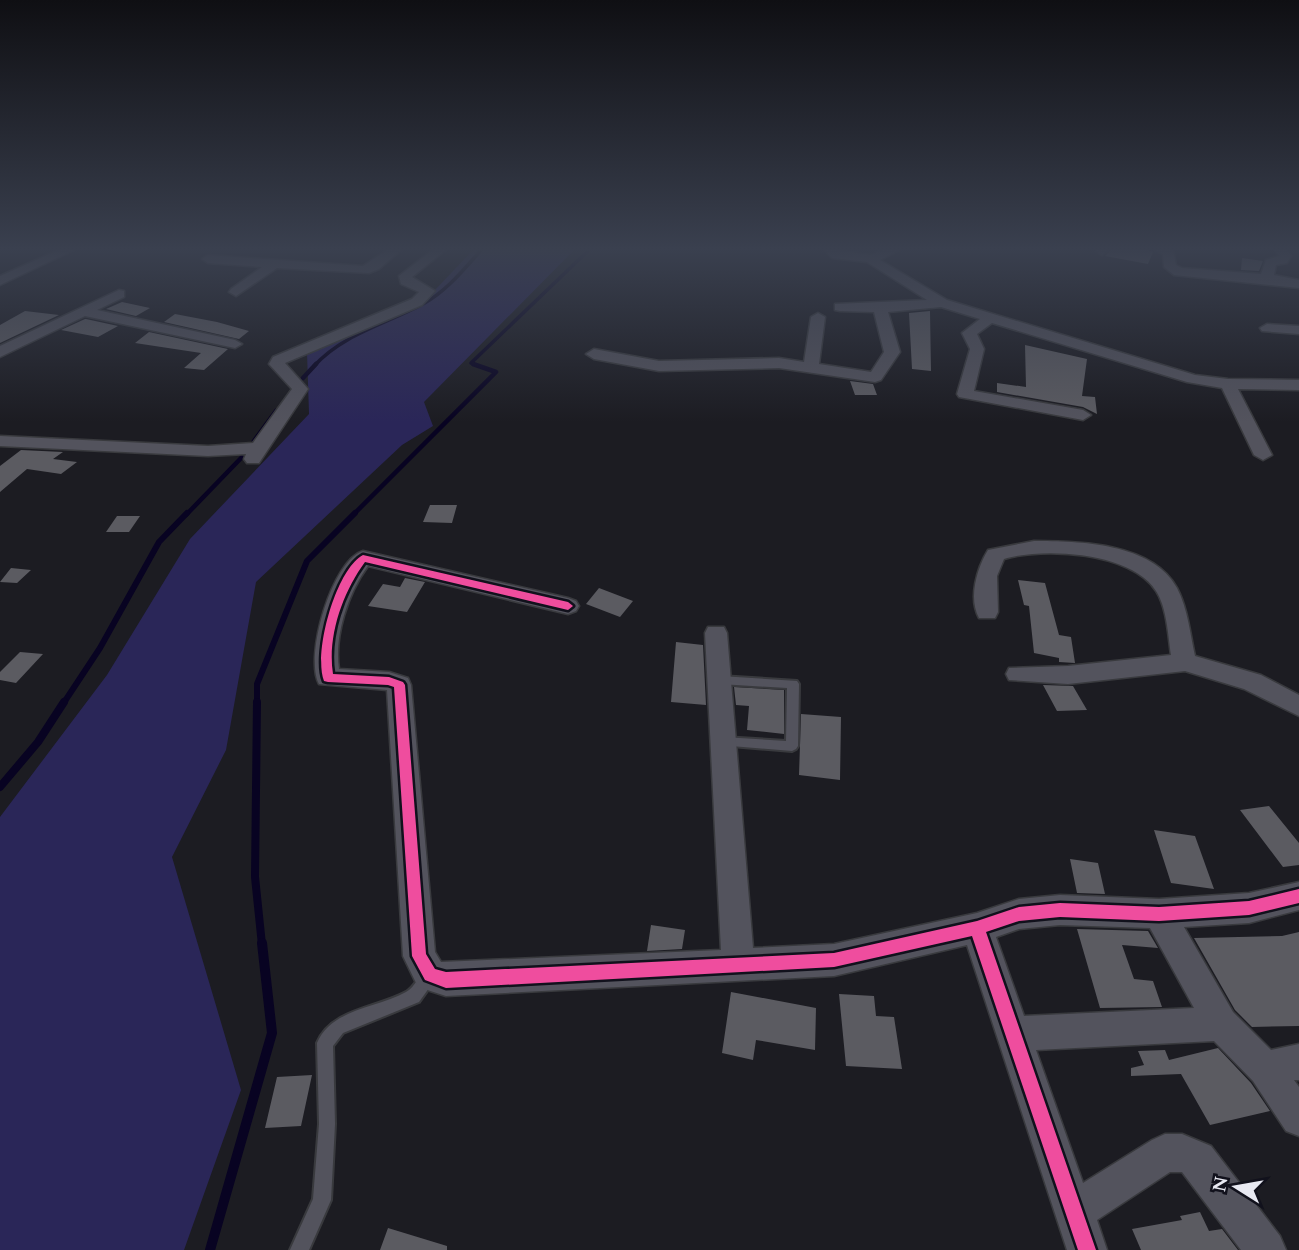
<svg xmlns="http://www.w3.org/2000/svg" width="1299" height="1250" viewBox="0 0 1299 1250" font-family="Spectral,serif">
	<rect width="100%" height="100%" fill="#1c1c22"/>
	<path fill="#2a2658" d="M475 248H576L424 402 433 426 402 445 256 582 226 750 172 857 241 1090 184 1250H0V817L107 675 190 539 309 414 307 352 435 290Z"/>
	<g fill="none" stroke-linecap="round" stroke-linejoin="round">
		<path stroke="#080322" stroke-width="3.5" d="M314 366C343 334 386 324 423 304 447 291 465 268 483 248
			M478 366 471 363 591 248"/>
		<path stroke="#080322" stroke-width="4.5" d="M303 378 316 364
			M254 441 276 411
			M186 515 244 455
			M353 515 496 372 473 364"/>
		<path stroke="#080322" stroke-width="6" d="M63 704 100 648 159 542 187 513
			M257 704V684L307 561 355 513"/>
		<path stroke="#080322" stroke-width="8" d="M257 702 255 877 262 945
			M0 787 38 742 64 702"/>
		<path stroke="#080322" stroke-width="10" d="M210 1250 272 1033 262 943"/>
	</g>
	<path fill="#5b5b61" d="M1113 248H1143L1153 252 1148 264 1105 256Z
		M1242 258 1263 261 1259 271 1241 270Z
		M122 302 150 308 136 316 106 309Z
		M25 311 59 315 0 343V325Z
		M930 311 931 371 912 369 909 313Z
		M175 314 217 322 249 331 239 339 164 322Z
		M85 319H86L118 326 98 337 61 330Z
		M149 332 228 349 204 370 184 368 201 353 135 343Z
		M1025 345 1087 359 1082 396 1095 397 1097 414 1083 407 997 392V383L1026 387Z
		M850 381 873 384 877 395H855Z
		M21 450 63 452 53 459 77 462 61 474 27 469 0 492V466Z
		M430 505H457L452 523 423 522Z
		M117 516H140L129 532H106Z
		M11 568 31 570 17 583 0 582Z
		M405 578 425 582 407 612 368 606 383 584 400 587Z
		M1018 580 1045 583 1059 635 1071 637 1075 663 1059 662V658L1034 653 1029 606 1024 605Z
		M599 588 633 601 620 617 586 604Z
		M676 642 703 645 706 705 671 702Z
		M20 652 43 654 16 683 0 680V672Z
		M1043 685 1073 686 1087 710 1057 711Z
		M734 687 784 690V734L747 730 749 706 736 705Z
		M801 714 841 717 840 780 799 775Z
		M1269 806 1299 843V865L1283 867 1240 810Z
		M1154 830 1195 836 1214 889 1171 883Z
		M1070 859 1098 863 1105 894 1077 893Z
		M651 925 685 930 682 949 647 951Z
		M1077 929 1148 931 1158 948 1122 945 1134 979 1153 981 1162 1007 1100 1008Z
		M1299 932V1026L1252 1027 1235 1010 1194 938 1282 936Z
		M731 992 816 1008 815 1050 756 1040 753 1060 722 1053Z
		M839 994 874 996 876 1016 894 1017 902 1069 846 1066Z
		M1218 1048 1251 1083 1270 1111 1210 1125 1181 1074 1131 1076V1068L1144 1065 1138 1051 1165 1050 1169 1060Z
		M312 1075 301 1126 265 1128 277 1077Z
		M1200 1212 1209 1231 1222 1229 1238 1250H1141L1132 1229 1182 1220 1180 1216Z
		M388 1228 447 1246V1250H380Z"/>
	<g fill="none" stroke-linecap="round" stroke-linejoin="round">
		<defs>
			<path id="service" d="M720 676 797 681 799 684 798 746 796 749 792 751 719 745 717 742 719 739 723 737 786 741 787 688 720 684 716 683 714 680 716 677Z
				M429 969 434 972 437 977 419 1002 343 1033 333 1046 335 1124 331 1200 309 1250H290L313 1199 319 1124 317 1043C331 1009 377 1008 406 992 416 987 418 974 429 969Z"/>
			<path id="minor" d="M63 248H78L0 285V276Z
				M390 248H403L379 269 369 273 277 268 236 296 229 292 231 289 262 267 208 263 202 259 208 255 363 266Z
				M435 248H448L412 277 435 291 422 305 285 363 308 389 259 463H247L244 459 246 454 208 456 0 446V436L208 446 253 443 292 389 269 364 273 357 412 299 419 292 401 284 399 276Z
				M823 248 870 255 888 248H903L880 260 947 300 1195 375 1228 379 1299 380V390L1238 389 1272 455 1263 460 1254 455 1222 388 1187 382 992 323 977 334 984 349 974 391 1083 410 1091 415 1083 420 959 397 957 394 970 349 962 333 980 319 941 307 888 312 900 352 881 380 875 382 779 368 659 371 594 359 586 354 594 349 659 361 779 358 804 362 811 317 818 313 825 317 819 364 871 372 884 352 874 312 840 311 835 310V304L927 300 867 262 832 258Z
				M1098 248H1110L1102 255 1096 251Z
				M1151 248 1173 249 1176 265 1182 268 1261 274 1266 260 1279 256 1273 248H1285L1291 256 1287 263 1276 265 1274 275 1299 280V288L1174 275 1164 267 1163 254Z
				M119 290 124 291V297L97 310 235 340 242 344 235 348 85 316 0 357V346Z
				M1267 324 1299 326V334L1262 331 1260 328Z
				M1034 541C1079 541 1153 543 1177 588 1188 609 1190 634 1195 656L1261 675 1299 695V716L1244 689 1185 671 1068 684 1009 680 1006 674 1009 668 1068 666 1171 655C1168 635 1167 608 1156 591 1132 552 1043 547 1004 559L997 576 998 612 995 618H979C968 598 977 568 988 550Z
				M363 551 568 598 576 601 579 606 576 611 568 614 368 566C348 593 334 636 339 669L389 672 408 678 411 685 435 952 441 962 721 950 705 633 708 627H724L727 633 753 948 834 944 977 913 1019 899 1060 895 1159 899 1249 893 1299 882V910L1249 923 1184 927 1233 1012 1271 1050 1299 1044V1080H1294L1299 1087V1136L1286 1131 1253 1081 1214 1041 1036 1050 1083 1183 1152 1140 1165 1134H1182L1211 1146 1280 1236 1286 1250H1241L1182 1172H1170L1097 1220 1107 1250H1067L967 945 834 976 446 996 418 987 403 956 387 690 319 684C304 657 332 560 363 551ZM1060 925 1150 928 1194 1008 1024 1016 996 937 1019 929Z"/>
		</defs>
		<use href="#service" stroke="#393a3e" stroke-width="4"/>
		<use href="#minor" stroke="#393a3e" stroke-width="3"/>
		<use href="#service" fill="#53535d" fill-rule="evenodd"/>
		<use href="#minor" fill="#53535d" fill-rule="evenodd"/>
		<defs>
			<path id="cycleway" d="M363 555 568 602 573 606 568 610 365 562C343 592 327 636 333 674L389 677 403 682 405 685 426 954 435 969 446 972 834 953 977 921 1019 907 1060 903 1159 907 1249 901 1299 889V903L1249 915 1159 921 1060 917 1019 921 986 932 1096 1250H1078L972 936 834 967 446 988 425 980 412 956 394 687 388 685 328 682 324 681C313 653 336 569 363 555Z"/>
		</defs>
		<use href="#cycleway" stroke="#11111c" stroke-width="5"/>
		<use href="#cycleway" fill="#ef4d9e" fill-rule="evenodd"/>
	</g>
	<linearGradient id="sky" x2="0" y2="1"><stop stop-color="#0f0f13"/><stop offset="0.59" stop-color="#3a404f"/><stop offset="1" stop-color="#3a404f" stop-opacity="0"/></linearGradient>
	<rect width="1299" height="422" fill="url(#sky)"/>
	<g transform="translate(1236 1187) rotate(281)" stroke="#11111c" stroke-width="5" paint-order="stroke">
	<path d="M0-5L12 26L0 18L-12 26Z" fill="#e8e9f2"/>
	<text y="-10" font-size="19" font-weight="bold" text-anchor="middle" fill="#e8e9f2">N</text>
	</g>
</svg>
